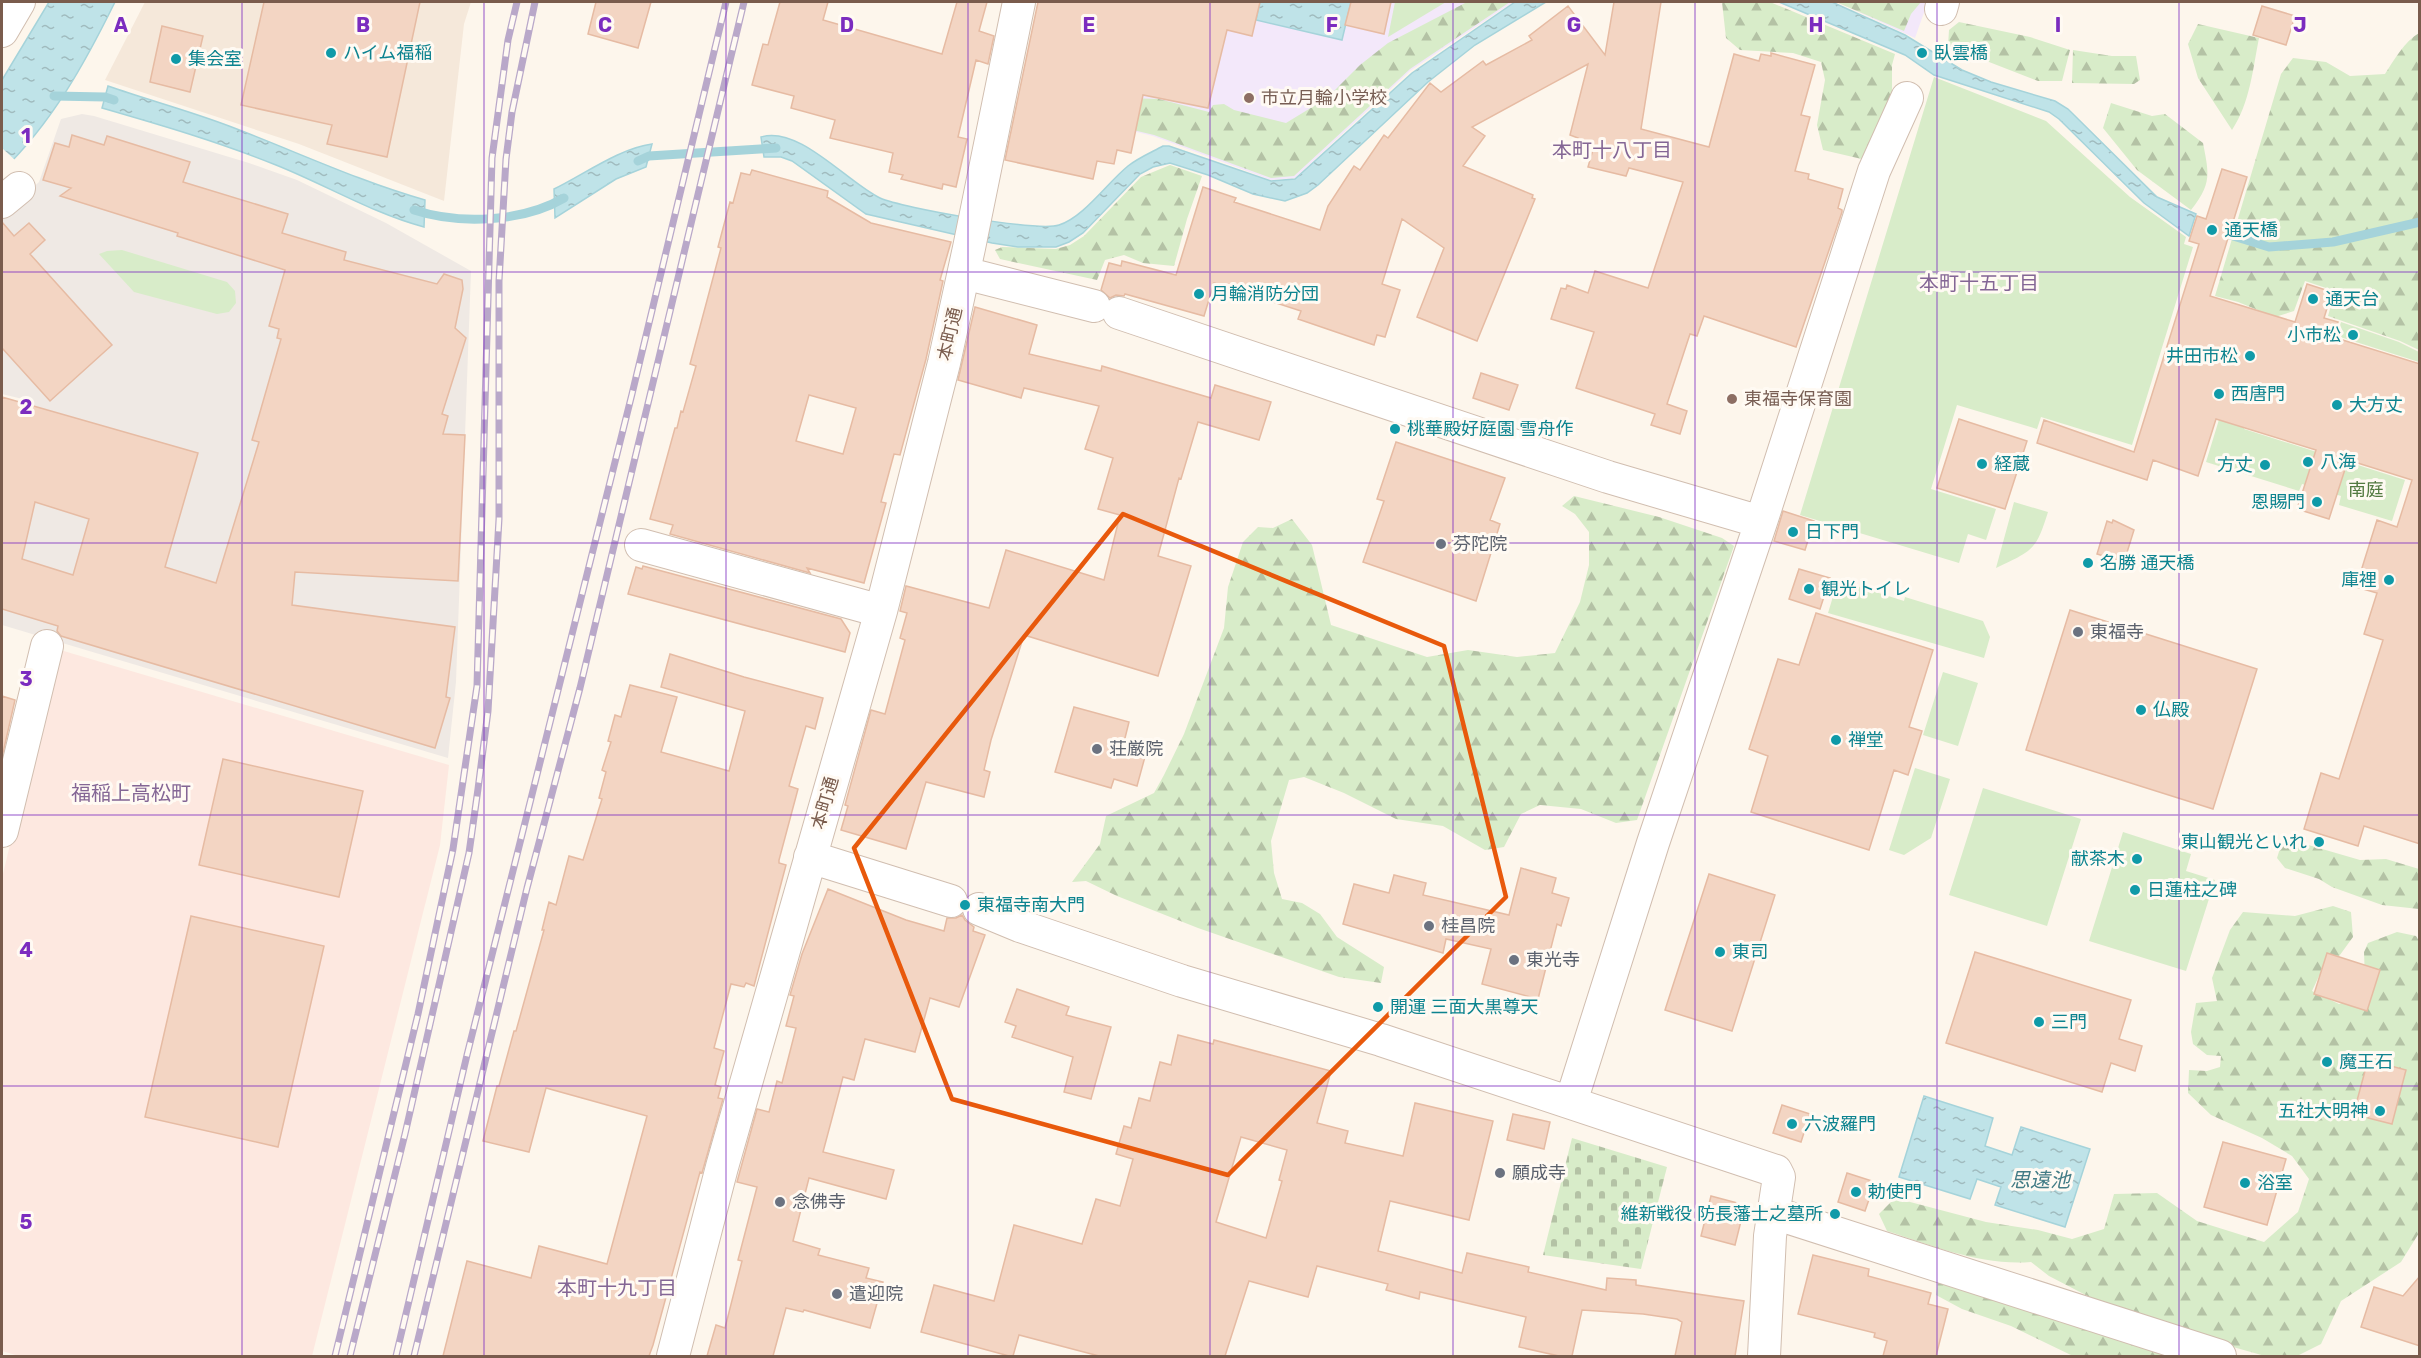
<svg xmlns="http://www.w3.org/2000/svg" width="2421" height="1358" viewBox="0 0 2421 1358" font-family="Rubik,'Noto Sans JP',sans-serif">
	<defs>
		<pattern id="forest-firs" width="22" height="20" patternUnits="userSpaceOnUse" patternTransform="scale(1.5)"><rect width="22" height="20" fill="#d8ecc9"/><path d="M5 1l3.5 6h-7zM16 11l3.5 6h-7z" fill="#b4c2a5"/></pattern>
		<pattern id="cemetery-stones" width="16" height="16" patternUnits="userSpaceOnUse" patternTransform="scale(1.5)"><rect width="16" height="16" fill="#d8ecc9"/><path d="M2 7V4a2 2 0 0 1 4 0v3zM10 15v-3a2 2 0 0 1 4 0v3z" fill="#b4c2a5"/></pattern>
		<pattern id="water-ripples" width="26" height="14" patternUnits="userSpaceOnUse" patternTransform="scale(1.5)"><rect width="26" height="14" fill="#bfe3e8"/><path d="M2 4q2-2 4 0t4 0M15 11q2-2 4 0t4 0" fill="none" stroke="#a0bbbe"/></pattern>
	</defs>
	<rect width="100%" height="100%" fill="#fdf6ec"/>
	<path fill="#f5e8da" d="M145 2H471L464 24 444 201 299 144 105 80Z"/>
	<path fill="#fde8e0" d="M57 649 449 765 440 845 312 1356H19L2 1351V878Z"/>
	<path fill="#efe9e4" d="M82 114 94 116 249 163 297 180 386 223 471 271 456 682 448 758 2 625V524L31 401 2 394V216L39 182 61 119Z"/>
	<path fill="#f3e8fa" d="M1142 2H1513L1410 71 1295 178 1271 180 1153 136 1111 126Z
		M1837 2H1931L1927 4 1915 38Z"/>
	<path fill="url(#forest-firs)" d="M1467 2H1510L1410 69 1294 176 1271 178 1154 135 1112 125 1128 98 1159 99 1209 112 1213 105 1224 104 1234 110 1286 123 1327 98 1360 65 1388 43Z
		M1722 2H1770L1895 54 1892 65V106L1866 160 1823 150 1817 125 1825 80 1821 62 1793 53 1740 50 1726 38Z
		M1836 2H1921L1911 14 1904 31Z
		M1959 22 2030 37 2070 50 2062 81H2038L1948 46 1949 30Z
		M2198 24 2259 38C2253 68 2250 103 2232 130L2198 78 2188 44Z
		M2419 33V350L2400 341 2328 316 2335 291 2305 281 2294 311 2275 317 2238 302 2215 296 2281 74 2293 58 2326 62 2350 76 2385 74C2394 60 2405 41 2419 33Z
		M2073 50 2112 56H2136L2140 80 2134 84 2072 83Z
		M2111 103 2152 116 2165 114 2203 143C2209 174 2212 184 2191 210L2137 170 2103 128Z
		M1170 165 1202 176 1187 219 1174 266 1143 263 1124 255 1105 260 1097 280 1000 259 995 250 1002 247 1056 249 1070 245 1084 236 1141 177Z
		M1574 496 1659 517 1722 538 1734 546 1637 820 1616 823 1581 809 1540 805 1521 814 1504 847 1485 850 1443 826 1396 819 1344 793 1304 777 1289 780 1271 841 1274 873 1282 899 1302 903 1320 914 1337 937 1384 967 1381 983 1339 977 1198 928 1117 896 1086 881 1072 882 1100 844 1106 816 1154 793 1164 775 1184 734 1224 628 1228 587 1243 542 1258 527 1273 528 1292 519 1312 545 1331 625 1427 657 1468 650 1517 657 1555 653 1580 602 1589 565V532L1575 514 1562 506Z
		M2282 842 2305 844 2360 860 2386 859 2419 869V909L2382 905 2332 887 2319 879 2285 868 2277 858Z
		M2333 906 2351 912 2353 937 2337 959 2319 976 2312 991 2339 1004 2359 997 2365 981 2364 952 2368 943 2397 932 2416 936 2419 941V1233L2401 1262 2341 1301 2321 1344 2297 1356H2265L2194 1336 2103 1304 2049 1276 2031 1262C1982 1266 1933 1246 1887 1231L1879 1214 1895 1198 1986 1222 2038 1230 2072 1239 2104 1229 2114 1194 2157 1193 2197 1221 2264 1242 2298 1212 2309 1179 2292 1156 2262 1138 2211 1115 2188 1093 2189 1070 2207 1071 2220 1067 2221 1056 2207 1055 2193 1044 2191 1032 2196 1003 2217 1001 2212 978 2230 930 2243 912 2295 916Z
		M1938 1282 2070 1325 2126 1338 2190 1356H2073L2011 1326 1962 1309 1936 1295Z"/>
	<path fill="url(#cemetery-stones)" d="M1572 1138 1667 1167 1641 1269 1543 1255Z"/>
	<path fill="#d8ecc9" d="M1395 2H1446L1388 37Z
		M1934 77 2046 121 2130 197 2186 237 2184 244 2193 247 2132 445 2041 417 2037 429 1957 405 1931 489 1996 509 1986 540 1968 534 1959 563 1800 515Z
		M122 250 227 282 235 291 236 303 229 312 217 314 134 292 99 254 107 251Z
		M2341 322 2399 342 2419 352V362L2337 336Z
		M2221 413 2246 422 2244 429 2405 480 2392 521 2339 505 2341 496 2302 484 2299 491 2206 462Z
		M2014 502 2048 512C2036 551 2032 551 1996 568Z
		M1838 580 1904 601 1905 597 1983 621 1990 637 1984 658 1828 613Z
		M1943 672 1978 683 1958 746 1923 735Z
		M1915 768 1950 779 1931 838 1904 855 1889 850Z
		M1983 788 2081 819 2047 926 1949 895Z
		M2123 832 2191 854 2186 871 2215 880 2186 971 2089 941Z"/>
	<path fill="url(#water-ripples)" stroke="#a5d3da" stroke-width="1.5" d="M49 2H115C85 63 52 123 2 171V80Z
		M1260 2H1351L1342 40 1256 20Z
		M1515 2H1546L1475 45 1428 82 1318 185 1307 193 1285 201 1253 194 1208 175 1170 163 1153 167 1140 174 1083 233 1069 242 1056 247H1018L992 243 866 214 792 161 781 157H764L761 137C799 125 848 183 880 198 902 208 1039 232 1059 225 1084 217 1107 183 1128 166 1138 158 1152 152 1163 146H1169L1271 181 1295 179 1412 73Z
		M1779 2H1832L1905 35 1962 70 1991 82 2055 101 2068 109 2157 197 2196 214 2189 236 2144 203 2059 119 2049 112 1934 75 1905 55Z
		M108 86C148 100 190 111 229 126 295 151 358 181 425 200L424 227C372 213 326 185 276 165 219 142 161 125 102 108Z
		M652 144 646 167 616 179 555 218 554 189C583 175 620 148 652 144Z
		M1924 1096 1993 1118 1985 1146 2012 1155 2021 1127 2090 1149 2065 1227 1995 1205 2001 1187 1977 1179 1970 1199 1899 1177Z"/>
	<path fill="#fdf6ec" d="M2 148 16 161 2 174Z"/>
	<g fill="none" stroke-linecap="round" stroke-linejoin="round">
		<path stroke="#a5d3da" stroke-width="9" d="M54 96 105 97 114 100
			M638 161 649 156 776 148
			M414 210C460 225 523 222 564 198
			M2217 231 2269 247 2333 242 2420 222"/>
	</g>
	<path fill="#f3d5c3" stroke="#e6bba3" stroke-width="1.5" fill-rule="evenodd" d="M264 2H420L387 157 327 144 332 125 241 105Z
		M596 2H651L638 48 588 34Z
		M780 2H828L823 20 942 54 957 2H987L979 31 994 36 988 64 976 60 958 137 967 139 956 187 943 184 942 189 901 179 903 175 889 172 893 153 830 138 835 120 791 108 794 96 752 85 763 44 768 45Z
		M1038 2H1260L1252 36 1227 30 1208 108 1143 95 1131 153 1117 150 1114 164 1097 161 1093 179 1005 160Z
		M1351 2H1391L1384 34 1345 25Z
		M1614 2H1661L1641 129 1709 147 1734 54 1759 61 1761 54 1771 56V53L1815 65 1801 115 1810 117 1795 171 1809 174 1808 179 1843 189 1838 208 1842 210V212L1796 347 1704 316 1697 336 1690 334 1667 404 1687 411 1680 434 1651 425 1655 414 1576 388 1594 332 1551 319 1561 288 1566 289 1567 285 1588 293 1595 271 1648 288 1683 182 1629 168 1626 176 1588 167 1594 146 1577 142 1578 138 1570 135 1588 64 1472 127 1485 136 1463 166 1533 195 1532 198 1535 199 1477 341 1417 317 1444 248 1402 219 1382 284 1400 290 1385 337 1377 335 1374 345 1298 319 1301 311 1214 283 1204 316 1125 294 1124 296 1116 295 1110 298 1101 290 1109 263 1121 266 1122 261 1176 275 1203 187 1236 198 1234 202 1320 230 1328 206 1354 166 1360 170 1384 135 1388 138 1430 83 1441 92 1483 61 1486 65 1532 40 1529 36 1568 6 1605 55Z
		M2262 6 2295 16 2286 45 2253 35Z
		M162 26 203 36 190 92 150 82Z
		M72 135 104 145 107 136 190 162 183 182 288 214 282 233 346 252 344 260 437 284 444 274 462 280 463 289 455 328 466 338 442 414 448 416 443 434 465 435 458 581 295 572 292 605 455 627 446 697 450 698 435 748 61 636 57 631 58 626 2 609V397L198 453 165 567 216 583 259 442 252 440 281 339 277 338 279 329 269 326 285 270 177 236 178 233 60 196 71 188 43 180 55 143 69 147ZM35 502 89 519 73 575 22 559Z
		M2222 169 2247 177 2210 296 2295 322 2307 284 2332 292 2324 318 2338 322 2333 337 2420 364V844L2364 826 2358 846 2304 829 2321 773 2339 779 2383 640 2364 634 2377 593 2356 587 2377 520 2397 527 2412 480 2348 460 2329 519 2297 509 2316 450 2216 419 2198 476 2153 460 2147 480 2037 443 2044 420 2134 452 2199 244 2189 241 2197 216 2206 219Z
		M752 170 828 191 827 197 871 223 951 242 940 280 943 281 926 359 900 455 894 454 881 502 886 503 864 583 807 568 810 573 670 534 673 525 650 519 675 428H677L681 411 683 412 696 366 690 364 721 248 718 247 730 202 733 203 741 173 750 175ZM809 395 856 408 843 454 796 441Z
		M2 222 14 236 29 223 45 240 30 254 112 345 50 401 2 348Z
		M975 307 1037 325 1029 354 1101 371 1102 366 1211 398 1215 385 1271 402 1259 440 1198 422 1181 479 1179 478 1158 556 1191 566 1158 676 1024 635 991 740 984 770 990 772 984 797 926 782 906 849 841 830 848 806 845 805 871 710 885 714 905 640 900 638 907 613 900 611 906 586 989 608 1006 550 1104 580 1120 515 1098 509 1113 458 1085 449 1099 406 1024 388 1021 398 958 380Z
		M1481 373 1518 385 1509 410 1473 398Z
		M1959 419 2027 441 2005 509 1937 488Z
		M1396 442 1505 478 1490 520 1500 524 1476 601 1363 562 1384 501 1377 499Z
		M1783 511 1814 521 1805 550 1774 541Z
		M2113 520 2134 530 2124 562 2097 554 2107 521 2112 523Z
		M643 566 841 619 850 633 845 652 628 594 636 567 642 569Z
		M1799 569 1830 578 1820 609 1789 599Z
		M2070 610 2257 669 2213 809 2026 750Z
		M1816 613 1933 650 1909 727 1922 731 1908 775 1894 770 1869 850 1751 812 1768 756 1749 749 1778 659 1799 665Z
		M670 654 744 677 823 698 815 729 806 726 789 786 798 789 779 860V863L786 865 754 986 746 983 744 987 731 984 714 1048 724 1051 715 1085 721 1087 718 1098 723 1099 702 1173 700 1172 653 1345 649 1356H443L467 1261 531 1278 539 1246 607 1264 647 1116 546 1088 529 1152 483 1141 497 1086H499L514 1031H516L544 930H542L549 902 556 905 569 856 583 860 602 799 599 798 606 772 602 770 611 742 608 741 615 715 621 717 630 685 677 697 661 752 729 771 745 711 661 687Z
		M2 696 15 700 2 757Z
		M1074 707 1129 722 1123 746 1146 753 1137 786 1114 779 1111 788 1055 772Z
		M223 759 363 791 339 897 199 865Z
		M1521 868 1556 878 1552 893 1569 898 1561 926 1557 924 1538 999 1482 984 1491 949 1446 939 1443 953 1343 924 1354 884 1389 893 1394 875 1426 883 1423 895 1509 915Z
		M1709 874 1775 895 1732 1031 1665 1010Z
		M828 889 906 920 944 931 947 918H956L962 915 965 920 974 927 973 931 985 935 959 1007 930 998 915 1052 865 1039 854 1080 843 1077 823 1152 894 1170 886 1199 809 1178 793 1241 820 1249 818 1255 869 1268 866 1278 883 1282 870 1328 804 1310 803 1312 786 1308 773 1356H707L716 1325 725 1328 742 1261 738 1260 757 1187 737 1182 757 1109 769 1112 777 1081 782 1083 796 1028 786 1026 794 996 790 995 802 954Z
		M191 916 324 946 278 1147 145 1117Z
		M1975 952 2131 1000 2119 1039 2142 1046 2135 1071 2111 1063 2102 1092 1946 1043Z
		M2327 953 2380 970 2367 1011 2314 994Z
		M1017 989 1069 1007 1066 1015 1111 1027 1091 1099 1064 1092 1073 1057 1012 1037 1016 1026 1005 1022Z
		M1178 1035 1213 1044 1214 1040 1331 1071 1317 1123 1348 1131 1345 1143 1403 1156 1415 1103 1493 1121 1469 1220 1390 1201 1378 1251 1462 1273 1467 1253 1529 1267 1528 1272 1606 1290 1607 1278 1636 1280V1285L1744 1301 1735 1356H1675L1682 1322 1677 1319 1643 1314 1582 1310 1572 1356H1559L1519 1347 1526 1317 1420 1292 1419 1299 1386 1290 1388 1284 1317 1266 1308 1297 1249 1281 1225 1356H1099L1019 1335 1013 1356H1009L921 1332 934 1285 994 1301 1014 1225 1082 1244 1096 1199 1120 1206 1133 1159 1116 1154 1124 1126 1131 1128 1139 1098 1150 1101 1160 1062 1171 1065ZM1241 1137 1287 1150 1279 1180 1282 1181 1266 1238 1216 1222Z
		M2368 1060 2406 1070 2392 1124 2368 1118 2370 1112 2355 1108Z
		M1782 1105 1810 1114 1801 1142 1773 1133Z
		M1513 1114 1550 1122 1544 1149 1507 1140Z
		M2223 1142 2286 1159 2267 1225 2204 1207Z
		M1847 1173 1875 1182 1865 1211 1838 1202Z
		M1711 1196 1745 1205 1735 1245 1701 1236Z
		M1813 1255 1869 1269 1868 1276 1931 1293 1928 1304 1948 1309 1936 1356H1883L1887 1341 1874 1337 1875 1333 1798 1314Z
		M2420 1276V1346L2361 1327 2374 1287 2403 1296Z"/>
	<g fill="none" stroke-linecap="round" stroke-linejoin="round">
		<defs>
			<path id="minor" d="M1941 9 1943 2
				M2 31 19 2
				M2 202 19 188
				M964 273 1094 306
				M1119 313 1608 477 1761 522
				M641 545 881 611
				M2 831 47 646
				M810 857 951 901
				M979 909 1020 926 1182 981 1381 1040 1776 1171 1779 1177 1770 1236 1764 1356
				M1571 1102 1653 843 1761 522 1874 171 1907 98
				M1774 1213 2220 1356
				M673 1356 722 1167 881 611 944 363 969 248 1019 2"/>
		</defs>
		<use href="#minor" stroke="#d1beb0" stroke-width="34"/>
		<use href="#minor" stroke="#fff" stroke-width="32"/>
		<defs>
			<path id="rail" d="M335 1356 418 1014 453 849 477 686 492 158 508 40 517 2
				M350 1356 405 1134 469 853 478 789 488 711 499 519V281L506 159 512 112 535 2
				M396 1356 467 1055 632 394 726 2
				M414 1356 527 888 580 688 744 2"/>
		</defs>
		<use href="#rail" stroke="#b9a8c9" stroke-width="7"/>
		<use href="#rail" stroke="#fffaf3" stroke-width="4.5" stroke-dasharray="14" stroke-linecap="butt"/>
	</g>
	<path fill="none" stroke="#e8590c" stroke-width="4.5" stroke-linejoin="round" d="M1123 514 1444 646 1506 897 1228 1175 952 1099 854 848Z"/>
	<path fill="none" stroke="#7b2cbf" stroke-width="1.5" stroke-opacity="0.55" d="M242 2V1356M484 2V1356M726 2V1356M968 2V1356M1210 2V1356M1453 2V1356M1695 2V1356M1937 2V1356M2179 2V1356M2 272H2420M2 543H2420M2 815H2420M2 1086H2420"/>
	<g fill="#0f9aa8" stroke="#fffaf3" stroke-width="2">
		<circle cx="331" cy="53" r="6"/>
		<circle cx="1922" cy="53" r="6"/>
		<circle cx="176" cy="59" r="6"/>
		<circle cx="2212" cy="230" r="6"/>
		<circle cx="1199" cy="294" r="6"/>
		<circle cx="2313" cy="299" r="6"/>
		<circle cx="2353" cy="335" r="6"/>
		<circle cx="2250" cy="356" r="6"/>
		<circle cx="2219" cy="394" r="6"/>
		<circle cx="2337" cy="405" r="6"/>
		<circle cx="1395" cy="429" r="6"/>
		<circle cx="2308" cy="462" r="6"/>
		<circle cx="1982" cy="464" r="6"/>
		<circle cx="2265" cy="465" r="6"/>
		<circle cx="2317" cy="502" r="6"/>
		<circle cx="1793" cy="532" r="6"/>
		<circle cx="2088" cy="563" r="6"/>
		<circle cx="2389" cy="580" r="6"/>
		<circle cx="1809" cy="589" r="6"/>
		<circle cx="2141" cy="710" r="6"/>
		<circle cx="1836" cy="740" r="6"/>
		<circle cx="2319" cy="842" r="6"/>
		<circle cx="2137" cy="859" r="6"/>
		<circle cx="2135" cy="890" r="6"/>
		<circle cx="965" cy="905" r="6"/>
		<circle cx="1720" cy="952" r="6"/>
		<circle cx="1378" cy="1007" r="6"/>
		<circle cx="2039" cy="1022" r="6"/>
		<circle cx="2327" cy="1062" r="6"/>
		<circle cx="2380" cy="1111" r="6"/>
		<circle cx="1792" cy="1124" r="6"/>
		<circle cx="2245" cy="1183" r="6"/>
		<circle cx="1856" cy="1192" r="6"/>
		<circle cx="1835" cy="1214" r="6"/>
	</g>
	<g fill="#8d6e63" stroke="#fffaf3" stroke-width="2">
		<circle cx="1249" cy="98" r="6"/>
		<circle cx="1732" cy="399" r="6"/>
	</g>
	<g fill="#6b7280" stroke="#fffaf3" stroke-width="2">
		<circle cx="1441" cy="544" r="6"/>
		<circle cx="2078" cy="632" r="6"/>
		<circle cx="1097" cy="749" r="6"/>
		<circle cx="1429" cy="926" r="6"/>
		<circle cx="1514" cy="960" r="6"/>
		<circle cx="1500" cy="1173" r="6"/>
		<circle cx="780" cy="1202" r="6"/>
		<circle cx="837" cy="1294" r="6"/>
	</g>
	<g text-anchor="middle" stroke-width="6" stroke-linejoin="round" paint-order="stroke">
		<g font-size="18" fill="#0d838f" stroke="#fffaf3" text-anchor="start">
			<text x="343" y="59">ハイム福稲</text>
			<text x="1934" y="59">臥雲橋</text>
			<text x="188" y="65">集会室</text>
			<text x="2224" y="236">通天橋</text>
			<text x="1211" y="300">月輪消防分団</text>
			<text x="2325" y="305">通天台</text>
			<text x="2341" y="341" text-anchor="end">小市松</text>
			<text x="2238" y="362" text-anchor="end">井田市松</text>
			<text x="2231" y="400">西唐門</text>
			<text x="2349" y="411">大方丈</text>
			<text x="1407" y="435">桃華殿好庭園 雪舟作</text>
			<text x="2320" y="468">八海</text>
			<text x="1994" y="470">経蔵</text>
			<text x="2253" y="471" text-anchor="end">方丈</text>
			<text x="2305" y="508" text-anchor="end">恩賜門</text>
			<text x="1805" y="538">日下門</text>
			<text x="2100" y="569">名勝 通天橋</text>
			<text x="2377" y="586" text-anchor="end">庫裡</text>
			<text x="1821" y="595">観光トイレ</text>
			<text x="2153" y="716">仏殿</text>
			<text x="1848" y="746">禅堂</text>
			<text x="2307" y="848" text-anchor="end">東山観光といれ</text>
			<text x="2125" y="865" text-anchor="end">献茶木</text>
			<text x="2147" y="896">日蓮柱之碑</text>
			<text x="977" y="911">東福寺南大門</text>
			<text x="1732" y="958">東司</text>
			<text x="1390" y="1013">開運 三面大黒尊天</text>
			<text x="2051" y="1028">三門</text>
			<text x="2339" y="1068">魔王石</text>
			<text x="2368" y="1117" text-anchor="end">五社大明神</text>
			<text x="1804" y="1130">六波羅門</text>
			<text x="2257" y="1189">浴室</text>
			<text x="1868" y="1198">勅使門</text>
			<text x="1823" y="1220" text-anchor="end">維新戦役 防長藩士之墓所</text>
		</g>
		<g font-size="18" fill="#785e54" stroke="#fffaf3" text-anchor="start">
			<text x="1261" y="104">市立月輪小学校</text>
			<text x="1744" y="405">東福寺保育園</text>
		</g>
		<g font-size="18" fill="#7a5c4d" stroke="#fffaf3">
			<text transform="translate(950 334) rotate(-77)" y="6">本町通</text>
			<text transform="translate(825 803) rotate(-74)" y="6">本町通</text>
		</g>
		<g font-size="18" fill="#537a41" stroke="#fffaf3">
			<text x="2366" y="496">南庭</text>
		</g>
		<g font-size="18" fill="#5b616d" stroke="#fffaf3" text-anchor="start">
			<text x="1453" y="550">芬陀院</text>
			<text x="2090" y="638">東福寺</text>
			<text x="1109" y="755">荘厳院</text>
			<text x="1441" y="932">桂昌院</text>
			<text x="1526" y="966">東光寺</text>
			<text x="1512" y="1179">願成寺</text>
			<text x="792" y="1208">念佛寺</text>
			<text x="849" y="1300">遣迎院</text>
		</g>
		<g font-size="20" fill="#846695" stroke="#fffaf3">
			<text x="1612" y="157">本町十八丁目</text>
			<text x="1979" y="290">本町十五丁目</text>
			<text x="131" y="800">福稲上高松町</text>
			<text x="617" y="1295">本町十九丁目</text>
		</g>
		<g font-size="20" font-style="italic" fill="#437c86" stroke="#fffaf3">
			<text x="2040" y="1187">思遠池</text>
		</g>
	</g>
	<g font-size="20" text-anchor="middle" font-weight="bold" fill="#7b2cbf" stroke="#fffaf3" stroke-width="6" stroke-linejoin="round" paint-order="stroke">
		<text x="121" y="32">A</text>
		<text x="363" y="32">B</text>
		<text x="605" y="32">C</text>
		<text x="847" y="32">D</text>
		<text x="1089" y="32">E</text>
		<text x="1332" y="32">F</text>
		<text x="1574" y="32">G</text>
		<text x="1816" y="32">H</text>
		<text x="2058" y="32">I</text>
		<text x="2300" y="32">J</text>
		<text x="26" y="143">1</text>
		<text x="26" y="414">2</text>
		<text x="26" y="686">3</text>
		<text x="26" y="957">4</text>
		<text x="26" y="1229">5</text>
	</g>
	<rect width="2421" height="1358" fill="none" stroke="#7a5c4d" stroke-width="6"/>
</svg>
